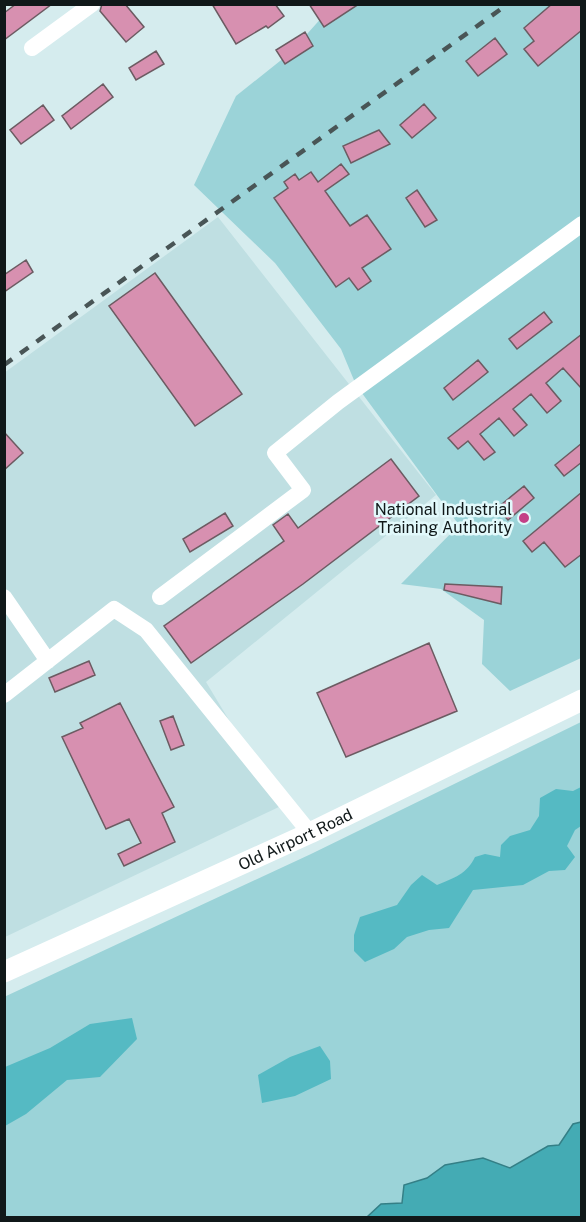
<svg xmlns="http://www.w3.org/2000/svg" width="586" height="1222" viewBox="0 0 586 1222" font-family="'Public Sans',sans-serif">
	<rect width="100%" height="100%" fill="#d5ecee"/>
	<path fill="#bfdfe2" d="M218 217 436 495 206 682 281 806 5 937 4 373Z"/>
	<path fill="#9bd3d8" d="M333 5H581V658L510 691 482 664 484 620 441 589 401 584 459 525 356 385 341 349 275 263 194 185 236 96 290 53Z
		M581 722V1122L573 1125 559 1146 510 1168 483 1158 445 1165 427 1178 404 1185 402 1203 381 1204 367 1217H5L4 997 311 854Z"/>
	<path fill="#55bac3" d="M581 787V826L575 830 567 846 575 857 565 870 549 871 523 885 473 890 449 928 429 930 407 937 394 949 365 962 354 951V935L360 917 397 905 411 885 422 875 437 885C454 878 467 874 475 857L485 854 500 857 501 845 510 836 530 830 539 816 540 798 556 789 573 791Z
		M132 1018 137 1039 100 1077 67 1080 26 1114 5 1126V1067L50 1048 90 1024Z
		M320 1046 330 1061 331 1079 295 1096 262 1103 258 1075 290 1057Z"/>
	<path fill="#44abb4" stroke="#347f86" stroke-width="1.5" d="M581 1122V1217H367L381 1204 402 1203 404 1185 427 1178 445 1165 483 1158 510 1168 548 1146 559 1145 573 1124Z"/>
	<path fill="#d790b0" stroke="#6c5b62" stroke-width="1.5" d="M16 4H52L4 40V13Z
		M102 4H125L144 27 126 42 100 11Z
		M212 4H275L284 16 268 28 266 26 236 44Z
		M309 4H359L324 27Z
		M552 4H582V30L538 66 524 49 534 41 524 28Z
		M305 32 313 46 285 64 276 50Z
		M495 38 507 54 478 76 466 61Z
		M156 51 164 64 136 80 129 68Z
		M103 84 113 97 71 129 62 116Z
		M424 104 436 118 412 138 400 125Z
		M43 105 54 120 21 144 10 130Z
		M379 130 390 144 351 163 343 146Z
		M341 164 349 174 325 191 350 226 367 215 391 249 362 268 371 281 358 290 349 278 336 287 274 198 288 188 284 182 295 174 299 180 311 172 318 182Z
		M417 190 437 220 425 227 406 198Z
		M26 260 33 272 4 292V275Z
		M155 273 242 394 195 426 109 306Z
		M544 312 552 322 517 349 509 339Z
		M582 334V389L563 368 546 383 561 401 547 413 531 394 513 409 527 425 514 436 499 418 480 434 495 452 484 460 468 441 458 449 448 438Z
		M478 360 488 372 453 400 444 388Z
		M4 432 23 453 4 470Z
		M582 443V462L564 476 555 465Z
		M391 459 419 496 303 584 191 663 164 626 284 541 273 525 288 514 298 528Z
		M524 486 534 498 508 520 497 508Z
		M582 492V554L565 567 544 542 532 552 523 541Z
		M225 513 233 526 190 552 183 539Z
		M445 584 502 587 501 604 444 590Z
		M429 643 457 711 346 757 317 693Z
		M89 661 95 675 55 692 49 678Z
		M120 703 174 807 162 813 175 842 124 866 118 854 141 843 129 819 106 829 62 737 83 728 80 723Z
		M173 716 184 745 171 750 160 721Z"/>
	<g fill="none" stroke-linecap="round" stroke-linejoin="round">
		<path stroke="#fff" stroke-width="16" d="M32 48 92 4
			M4 597 48 661
			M160 597 303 490 275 453 338 402 582 224
			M4 695 114 609 146 630 310 833"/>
		<path stroke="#fff" stroke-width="21" id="s1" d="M4 972 310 833 582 700"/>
		<path stroke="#495556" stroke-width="4.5" stroke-dasharray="10 10" stroke-linecap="butt" d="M4 365 508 4"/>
	</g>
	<circle fill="#c34087" stroke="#e2f9fb" stroke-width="2" cx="524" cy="518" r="6"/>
	<g text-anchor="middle" stroke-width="5" stroke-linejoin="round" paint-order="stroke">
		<g font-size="16" fill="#101819" stroke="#e2f9fb" text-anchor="end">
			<text x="512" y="515">National Industrial<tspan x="512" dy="18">Training Authority</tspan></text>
		</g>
		<g font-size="16" fill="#101819" stroke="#e2f9fb">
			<text dy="6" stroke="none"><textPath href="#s1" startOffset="320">Old Airport Road</textPath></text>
		</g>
	</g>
	<rect width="586" height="1222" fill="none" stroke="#101819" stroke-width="12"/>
</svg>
